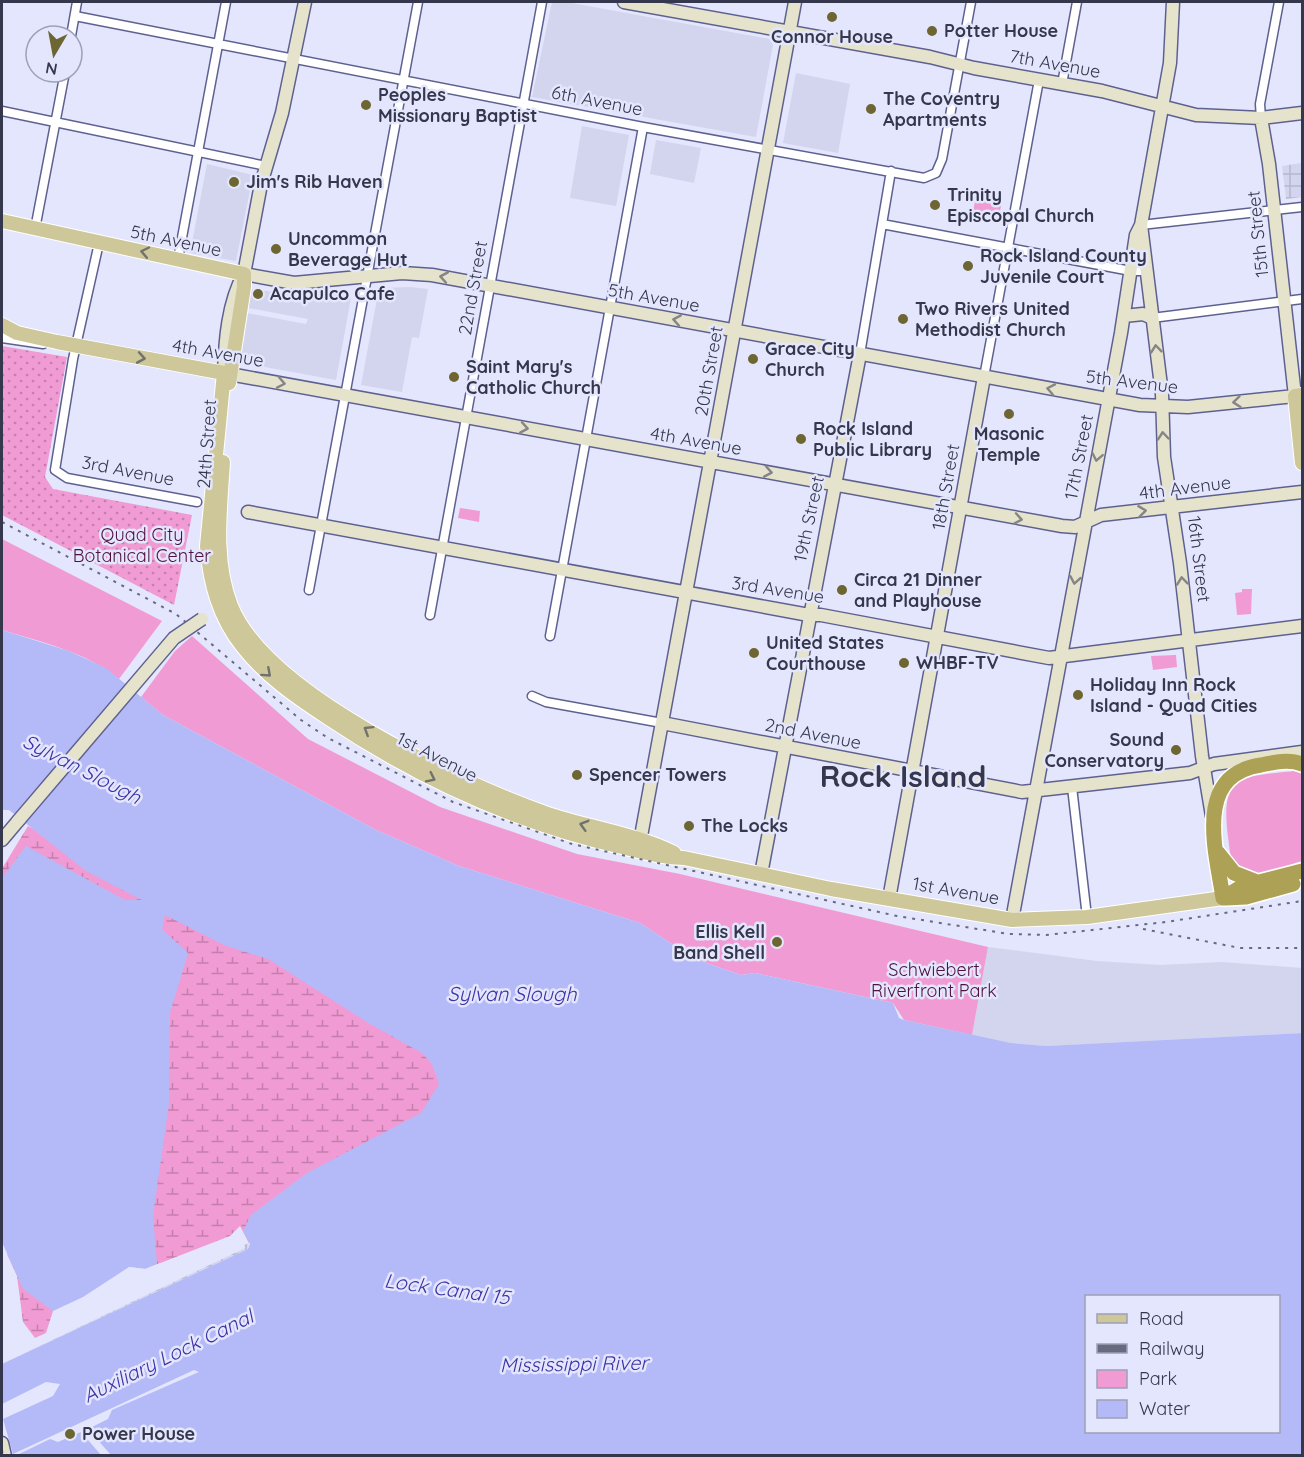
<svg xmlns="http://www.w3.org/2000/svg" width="1304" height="1457" viewBox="0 0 1304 1457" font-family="Quicksand,sans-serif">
	<defs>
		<pattern id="industrial-grid" width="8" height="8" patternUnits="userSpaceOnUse" patternTransform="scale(1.5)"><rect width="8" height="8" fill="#d2d5ed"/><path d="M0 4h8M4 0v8" fill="none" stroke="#b5b7cd"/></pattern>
		<pattern id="wetland-marsh" width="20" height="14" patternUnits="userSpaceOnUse" patternTransform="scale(1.5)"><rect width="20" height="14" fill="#f19bd4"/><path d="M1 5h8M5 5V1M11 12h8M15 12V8" fill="none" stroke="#c47fae"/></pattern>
		<pattern id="garden-dots" width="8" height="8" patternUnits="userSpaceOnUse" patternTransform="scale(1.5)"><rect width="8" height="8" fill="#f19bd4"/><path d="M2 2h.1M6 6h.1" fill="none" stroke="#c47fae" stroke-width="1.8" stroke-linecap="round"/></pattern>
	</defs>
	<rect width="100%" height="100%" fill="#e3e6fc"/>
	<path fill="#d2d5ed" d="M552 2H566L770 39 773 45 756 137 532 97Z
		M796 73 850 84 838 153 783 143Z
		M582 126 629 135 616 206 570 198Z
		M656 140 701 148 694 183 650 174Z
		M207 164 253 175 236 261 190 253Z
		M411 287 428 289 419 338 412 337 402 392 361 385 379 288Z
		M252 289 312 297 345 293 351 298 336 380 238 362 247 313 306 324 308 319 248 308Z
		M988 947 1097 961 1160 965 1222 962 1302 968V1033L1046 1046 1011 1043 972 1035Z"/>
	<path fill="url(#industrial-grid)" d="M1301 163 1302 197 1286 199 1282 166Z
		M249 1243 248 1249 2 1364 245 1248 244 1245Z"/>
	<path fill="url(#wetland-marsh)" d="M28 826 392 1020 471 1096 249 1243 240 1226 230 1236 145 1269 2 880 3 867Z
		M36 1250 53 1311 46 1333 35 1338 23 1322 17 1276 7 1254Z"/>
	<path fill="#f19bd4" d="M976 197 1002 201 999 216 973 211Z
		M460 508 480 511 479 522 458 518Z
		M2 539 162 621 119 679C86 652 42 642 2 630Z
		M1242 589H1252L1251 614 1237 615 1235 593 1242 592Z
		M192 636 308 739 440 807 577 854 680 874 988 947 972 1035 904 1020 893 1003 755 973 741 975 695 959 640 923 459 866 376 830 163 715 141 697 175 651Z
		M1176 655 1177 667 1153 670 1151 656Z
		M1294 771 1302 774V861C1286 865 1256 881 1240 871 1229 863 1230 848 1228 837 1220 774 1240 777 1294 771Z"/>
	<path fill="url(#garden-dots)" d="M2 346 67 357 45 477 53 489 192 515 174 605 2 515Z"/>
	<path fill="#b4baf8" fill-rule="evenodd" d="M2 630 69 651 106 668 163 715 376 830 459 866 640 923 695 959 741 975 755 973 893 1003 899 1018 904 1020 1011 1043 1046 1046 1302 1033V1455H2V1364L248 1249 250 1244 243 1231 251 1215 307 1173 421 1113 439 1084 432 1064 422 1053 370 1024 268 959 226 946 165 915 162 929 188 953 170 1013 169 1104 153 1215 157 1264 145 1269 129 1267 110 1286 63 1313 53 1311 23 1289 2 1242V878L26 846 125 900H142L86 871 9 810H2ZM1086 1296H1278V1432H1086Z"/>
	<path fill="#e3e6fc" d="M245 1247V1248L2 1362V1360Z
		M160 1263 159 1267 146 1271 130 1270 112 1288 64 1315H55L53 1311 83 1297 129 1267 145 1269Z
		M194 1370 199 1372 112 1410 108 1419 88 1429 111 1455H101L81 1432 58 1442 50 1439 15 1456 2 1455V1404L46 1382 60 1384 53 1396 3 1419 13 1454Z"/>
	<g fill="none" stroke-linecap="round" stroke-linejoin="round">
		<defs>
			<path id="street" d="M75 16 643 127 924 178 936 173 942 159 971 2
				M71 36 77 2
				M1062 84 1077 2
				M2 111 266 166
				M1261 118 1260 104 1279 2
				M882 224 1131 271H1147
				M1141 225 1302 207
				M35 229 65 72
				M99 243 73 359 55 470 67 478 197 502
				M178 259 226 2
				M1152 318 1302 299
				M2 338 43 344
				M860 354 891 171
				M984 377 1039 80
				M309 590 418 2
				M430 615 542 2
				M550 636 643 127
				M532 696 546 702 662 723
				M1072 787 1087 917"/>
			<path id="secondary" d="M305 2 282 113 261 184 244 274C228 302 225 341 224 373L1062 526 1075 527 1101 515 1302 492
				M624 2 930 57 974 68 1102 91 1196 115 1261 118 1302 113
				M1141 225 1162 394 1164 457 1180 563 1202 756 1212 816
				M244 274 294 283 402 273 432 275 1140 405 1188 407 1295 396 1269 164 1261 118
				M1124 316 1143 314 1152 318
				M248 512 809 615H821L1049 658 1302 626
				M662 723 1022 792 1190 773 1214 764 1302 752
				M2 840 18 821
				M639 847 795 2
				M761 874 860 354
				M889 899 984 377
				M1012 920 1121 333 1136 235 1141 225 1170 63 1173 2
				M2 1443 5 1456"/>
			<path id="primary" d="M2 221 244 274V287L229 383
				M2 325 17 333 57 342 224 373 207 546C210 583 219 617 243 647 266 676 296 697 327 717 416 777 517 823 622 847 643 852 662 858 684 858L831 889 1012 920 1087 917 1223 898
				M1302 395 1295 396 1302 463
				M223 462C220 510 213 560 231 606 267 695 460 783 548 814 587 827 639 835 674 853"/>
			<path id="highway" d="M1218 853 1234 873 1257 882
				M1223 898C1216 851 1193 775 1261 765 1275 762 1289 759 1302 764
				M1223 898 1243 886 1302 871
				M1226 898 1246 897 1293 884"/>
		</defs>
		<use href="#street" stroke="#5e6190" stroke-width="11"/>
		<use href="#secondary" stroke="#5e6190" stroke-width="15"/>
		<use href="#primary" stroke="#fff" stroke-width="16"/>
		<use href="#highway" stroke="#fff" stroke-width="18"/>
		<use href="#street" stroke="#fff" stroke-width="8"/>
		<use href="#secondary" stroke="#e6e3cc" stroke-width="12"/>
		<use href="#primary" stroke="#cec79a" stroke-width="14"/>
		<use href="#highway" stroke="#ada156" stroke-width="15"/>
		<path stroke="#686a7f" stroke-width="2" stroke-dasharray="3 6" stroke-linecap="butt" d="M2 522 176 614 301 720 328 738 453 802 572 844 897 916 1009 934 1046 935 1166 922 1302 901
			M1143 929 1240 948H1302
			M2 1450 3 1456"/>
		<defs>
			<path id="secondary-bridge" d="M18 821 174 638 202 619"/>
		</defs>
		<use href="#secondary-bridge" stroke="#5e6190" stroke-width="15" stroke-linecap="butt"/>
		<use href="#secondary-bridge" stroke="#e6e3cc" stroke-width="12"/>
	</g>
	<defs><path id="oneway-chevron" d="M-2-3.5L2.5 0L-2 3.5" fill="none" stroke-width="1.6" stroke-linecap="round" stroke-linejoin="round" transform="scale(1.5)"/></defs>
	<g stroke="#72716b">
		<use href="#oneway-chevron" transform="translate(145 252) rotate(-168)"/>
		<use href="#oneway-chevron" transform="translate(141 358) rotate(10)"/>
		<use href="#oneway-chevron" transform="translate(267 673) rotate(42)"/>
		<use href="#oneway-chevron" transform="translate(368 730) rotate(-148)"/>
		<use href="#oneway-chevron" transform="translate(431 778) rotate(26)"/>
		<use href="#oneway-chevron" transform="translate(584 825) rotate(-164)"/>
	</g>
	<g stroke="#858486">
		<use href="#oneway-chevron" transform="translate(444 277) rotate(-170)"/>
		<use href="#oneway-chevron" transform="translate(677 320) rotate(-170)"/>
		<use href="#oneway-chevron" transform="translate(1156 349) rotate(-96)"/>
		<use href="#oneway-chevron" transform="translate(281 383) rotate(11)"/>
		<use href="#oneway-chevron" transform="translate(1051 389) rotate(-169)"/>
		<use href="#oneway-chevron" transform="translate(1237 402) rotate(174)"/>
		<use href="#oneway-chevron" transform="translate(524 428) rotate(10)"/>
		<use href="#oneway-chevron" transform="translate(1163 436) rotate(-95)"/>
		<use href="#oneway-chevron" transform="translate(1097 457) rotate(101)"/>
		<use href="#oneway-chevron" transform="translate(768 472) rotate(10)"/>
		<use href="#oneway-chevron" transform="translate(1142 511) rotate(-7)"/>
		<use href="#oneway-chevron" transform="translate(1018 519) rotate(10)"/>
		<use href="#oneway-chevron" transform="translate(1075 580) rotate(100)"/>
		<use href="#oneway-chevron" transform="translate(1182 581) rotate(-96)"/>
	</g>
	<g fill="#6d6532" stroke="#e3e6fc" stroke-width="2">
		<circle cx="832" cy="17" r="6"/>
		<circle cx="932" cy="31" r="6"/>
		<circle cx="366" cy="105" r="6"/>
		<circle cx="871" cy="109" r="6"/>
		<circle cx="234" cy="182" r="6"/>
		<circle cx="935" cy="205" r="6"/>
		<circle cx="276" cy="249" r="6"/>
		<circle cx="968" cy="266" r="6"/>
		<circle cx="258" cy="294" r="6"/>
		<circle cx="903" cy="319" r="6"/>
		<circle cx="753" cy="359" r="6"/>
		<circle cx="454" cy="377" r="6"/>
		<circle cx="1009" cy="414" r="6"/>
		<circle cx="801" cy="439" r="6"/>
		<circle cx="842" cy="590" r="6"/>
		<circle cx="754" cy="653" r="6"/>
		<circle cx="904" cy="663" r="6"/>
		<circle cx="1078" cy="695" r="6"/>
		<circle cx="1176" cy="750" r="6"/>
		<circle cx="577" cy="775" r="6"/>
		<circle cx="689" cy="826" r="6"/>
		<circle cx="777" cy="942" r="6"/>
		<circle cx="70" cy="1434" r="6"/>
	</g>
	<g text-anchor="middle" stroke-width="5" stroke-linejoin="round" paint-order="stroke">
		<g font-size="18" font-weight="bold" fill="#35374c" stroke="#e3e6fc" text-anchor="start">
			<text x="944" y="37">Potter House</text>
			<text x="832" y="43" text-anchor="middle">Connor House</text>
			<text x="378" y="101">Peoples<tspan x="378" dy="21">Missionary Baptist</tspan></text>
			<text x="883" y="105">The Coventry<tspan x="883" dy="21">Apartments</tspan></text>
			<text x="246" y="188">Jim's Rib Haven</text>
			<text x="947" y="201">Trinity<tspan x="947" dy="21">Episcopal Church</tspan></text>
			<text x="288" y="245">Uncommon<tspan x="288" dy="21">Beverage Hut</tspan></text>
			<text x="980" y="262">Rock Island County<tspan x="980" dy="21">Juvenile Court</tspan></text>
			<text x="270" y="300">Acapulco Cafe</text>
			<text x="915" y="315">Two Rivers United<tspan x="915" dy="21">Methodist Church</tspan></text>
			<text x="765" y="355">Grace City<tspan x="765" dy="21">Church</tspan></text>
			<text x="466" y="373">Saint Mary's<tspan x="466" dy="21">Catholic Church</tspan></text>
			<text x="813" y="435">Rock Island<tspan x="813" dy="21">Public Library</tspan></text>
			<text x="1009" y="440" text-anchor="middle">Masonic<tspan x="1009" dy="21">Temple</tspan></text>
			<text x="854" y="586">Circa 21 Dinner<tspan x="854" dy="21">and Playhouse</tspan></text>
			<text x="766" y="649">United States<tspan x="766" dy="21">Courthouse</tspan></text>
			<text x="916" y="669">WHBF-TV</text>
			<text x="1090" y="691">Holiday Inn Rock<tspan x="1090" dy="21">Island - Quad Cities</tspan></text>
			<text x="1164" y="746" text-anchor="end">Sound<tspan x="1164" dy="21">Conservatory</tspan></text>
			<text x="589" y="781">Spencer Towers</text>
			<text x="701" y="832">The Locks</text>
			<text x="765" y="938" text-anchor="end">Ellis Kell<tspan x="765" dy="21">Band Shell</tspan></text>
			<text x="82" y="1440">Power House</text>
		</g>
		<g font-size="18" fill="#35374c" stroke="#e3e6fc">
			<text transform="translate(1055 64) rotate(10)" y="6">7th Avenue</text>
			<text transform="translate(597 101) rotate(11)" y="6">6th Avenue</text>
			<text transform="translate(1258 234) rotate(-96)" y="6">15th Street</text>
			<text transform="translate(176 241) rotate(12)" y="6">5th Avenue</text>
			<text transform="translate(473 288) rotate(-80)" y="6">22nd Street</text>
			<text transform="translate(654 298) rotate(10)" y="6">5th Avenue</text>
			<text transform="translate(218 353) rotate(10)" y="6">4th Avenue</text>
			<text transform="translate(709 371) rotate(-80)" y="6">20th Street</text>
			<text transform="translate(1132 382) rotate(7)" y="6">5th Avenue</text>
			<text transform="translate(696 441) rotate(10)" y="6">4th Avenue</text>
			<text transform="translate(207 444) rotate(-86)" y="6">24th Street</text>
			<text transform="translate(1079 457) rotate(-79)" y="6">17th Street</text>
			<text transform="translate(128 471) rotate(11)" y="6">3rd Avenue</text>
			<text transform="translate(946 487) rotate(-80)" y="6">18th Street</text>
			<text transform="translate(1185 488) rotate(-7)" y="6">4th Avenue</text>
			<text transform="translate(809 519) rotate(-78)" y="6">19th Street</text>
			<text transform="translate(1199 559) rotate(83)" y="6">16th Street</text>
			<text transform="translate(778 590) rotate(9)" y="6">3rd Avenue</text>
			<text transform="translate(813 734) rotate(11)" y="6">2nd Avenue</text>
			<text transform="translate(437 757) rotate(27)" y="6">1st Avenue</text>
			<text transform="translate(956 891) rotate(10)" y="6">1st Avenue</text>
		</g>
		<g font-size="18" fill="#4f113f" stroke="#e3e6fc">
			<text x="142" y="541">Quad City<tspan x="142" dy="21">Botanical Center</tspan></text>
			<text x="934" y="976">Schwiebert<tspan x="934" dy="21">Riverfront Park</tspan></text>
		</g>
		<g font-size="20" font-style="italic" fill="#3f32a6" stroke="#e3e6fc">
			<text transform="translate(82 769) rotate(27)" y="7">Sylvan Slough</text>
			<text x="512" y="1001">Sylvan Slough</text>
			<text transform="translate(447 1289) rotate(8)" y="7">Lock Canal 15</text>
			<text transform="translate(168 1356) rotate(-26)" y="7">Auxiliary Lock Canal</text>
			<text transform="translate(574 1364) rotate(-1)" y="7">Mississippi River</text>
		</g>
		<g font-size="30" font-weight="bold" fill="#35374c" stroke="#e3e6fc">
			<text x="903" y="787">Rock Island</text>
		</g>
	</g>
	<rect width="1304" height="1457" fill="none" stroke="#35374c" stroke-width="6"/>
	<rect x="1085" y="1295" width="195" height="138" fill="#e3e6fc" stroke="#9da0b6" stroke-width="1.5"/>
	<rect x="1097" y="1314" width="30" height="9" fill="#cec79a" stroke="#9da0b6" stroke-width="1.5"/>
	<text x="1139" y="1325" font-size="18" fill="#35374c">Road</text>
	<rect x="1097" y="1344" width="30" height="9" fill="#686a7f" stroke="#9da0b6" stroke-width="1.5"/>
	<text x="1139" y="1355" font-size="18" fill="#35374c">Railway</text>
	<rect x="1097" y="1370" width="30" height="18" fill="#f19bd4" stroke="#9da0b6" stroke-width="1.5"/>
	<text x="1139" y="1385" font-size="18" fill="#35374c">Park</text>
	<rect x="1097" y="1400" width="30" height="18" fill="#b4baf8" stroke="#9da0b6" stroke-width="1.5"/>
	<text x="1139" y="1415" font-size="18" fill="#35374c">Water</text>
	<g transform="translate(54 54) rotate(190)"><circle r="28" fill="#e3e6fc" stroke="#9da0b6" stroke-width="1.5"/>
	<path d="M0-4.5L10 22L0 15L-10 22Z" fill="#6d6532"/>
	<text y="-9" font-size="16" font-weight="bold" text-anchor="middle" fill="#35374c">N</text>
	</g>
</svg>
